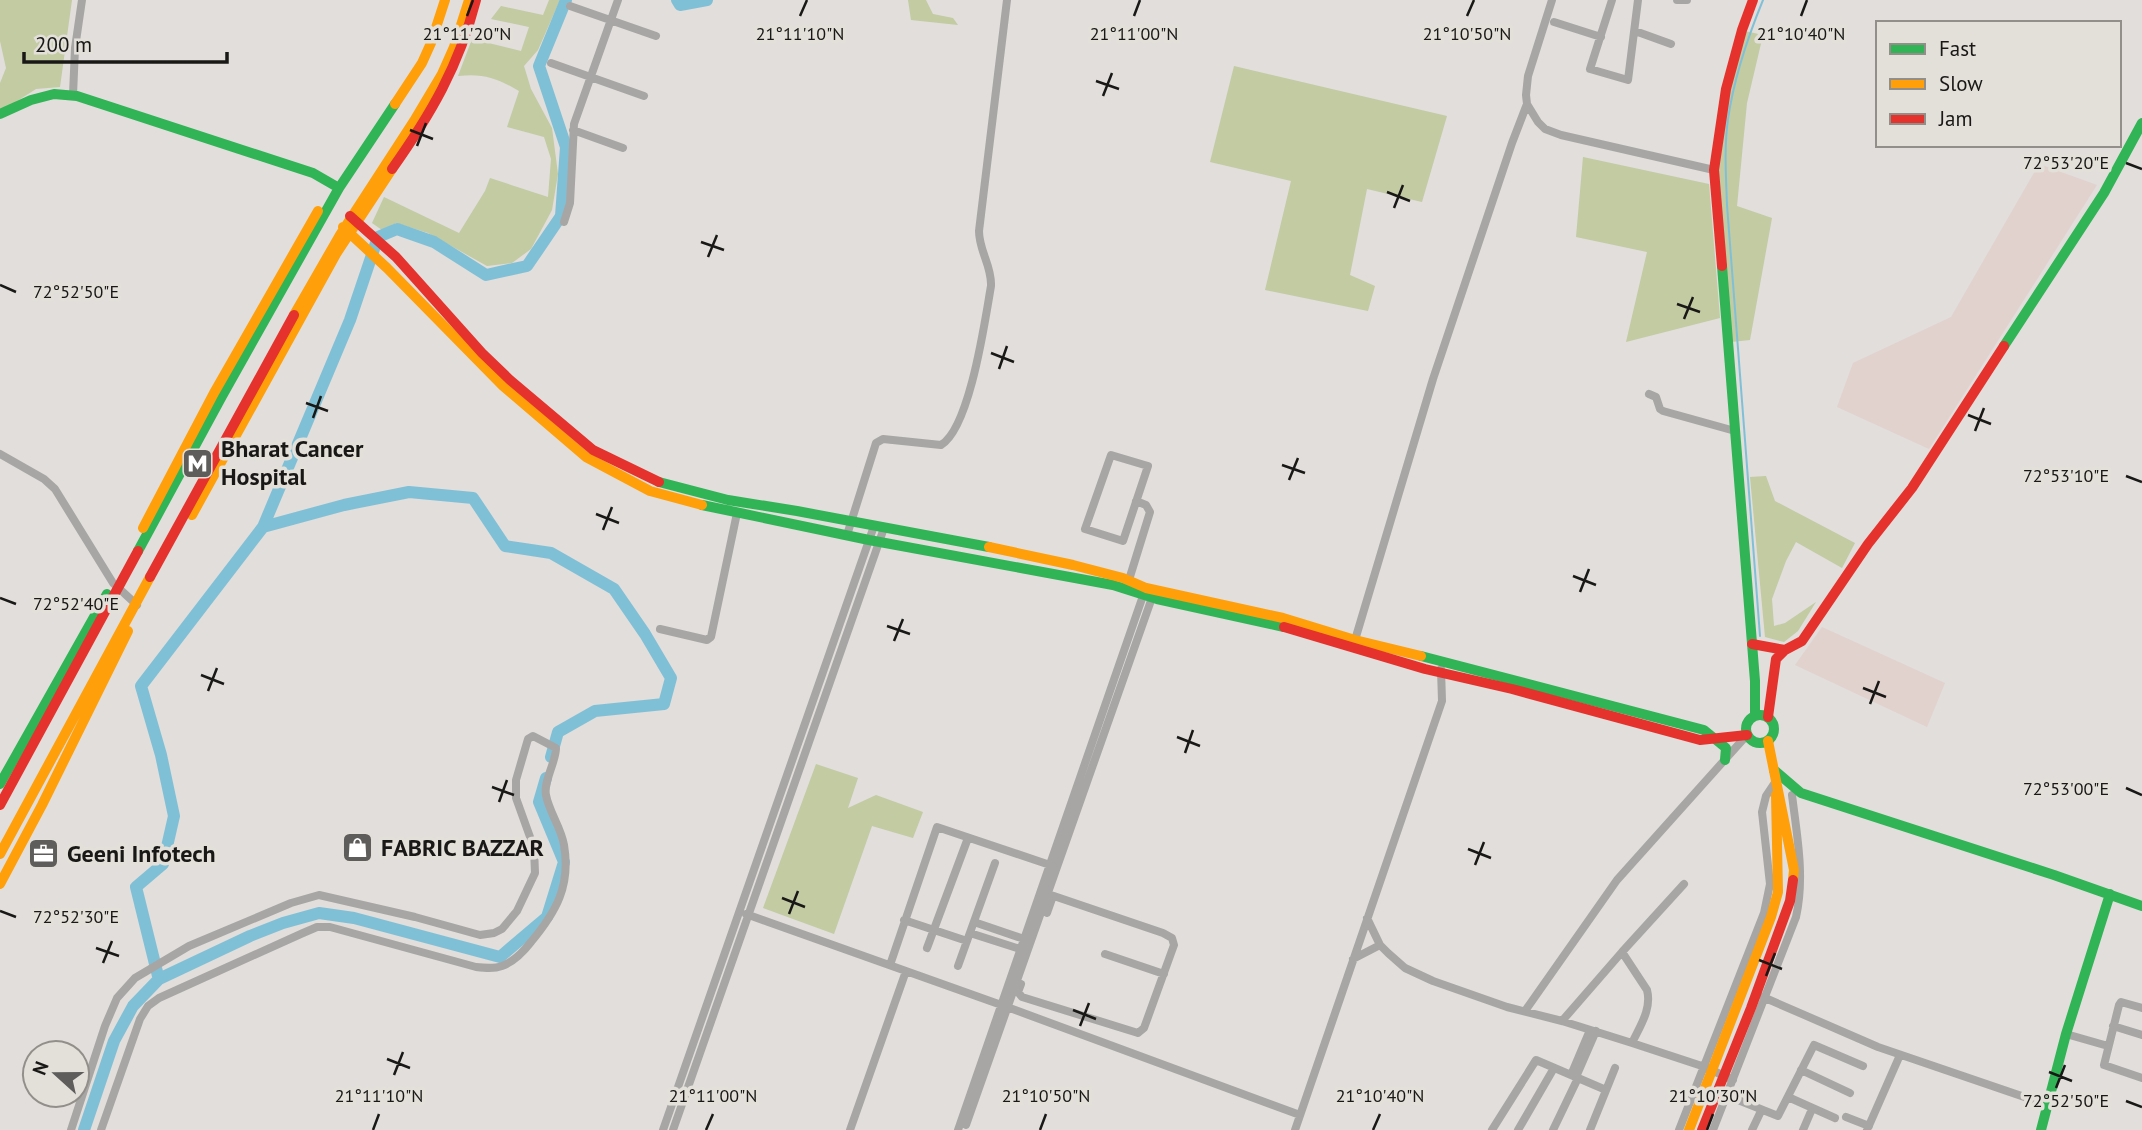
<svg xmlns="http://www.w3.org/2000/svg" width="2142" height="1130" viewBox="0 0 2142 1130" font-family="'PT Sans',sans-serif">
	<rect width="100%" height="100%" fill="#e1dedb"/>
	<path fill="#e1d2cd" d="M2039 164 2097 185 1929 449 1837 407 1853 363 1951 317Z
		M1822 627 1945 683 1927 727 1795 665Z"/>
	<path fill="#c2cba2" d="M0 0H72L60 87 36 89 6 108 0 109V83L6 68 0 41Z
		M549 0H560L538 50 524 66 531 89 552 128 558 174 552 210 531 249 512 263 487 266 428 233 396 223 382 230 372 223 384 197 459 233 485 191 490 178 548 197 551 159 544 137 507 127 519 91C497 78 483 73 458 76L472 39 521 51 529 27 491 19 501 6 543 15Z
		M908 0H926L933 14 953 18 958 25 911 20Z
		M1745 31 1763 35 1747 103 1737 206 1772 218 1750 340 1731 342 1717 171 1730 90Z
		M1234 66 1447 116 1422 202 1367 189 1350 275 1375 286 1368 311 1265 290 1291 181 1210 162Z
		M1583 157 1709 184 1720 318 1626 342 1647 252 1576 237Z
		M1766 476 1775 501 1855 543 1842 568 1796 542 1786 561 1772 599 1774 626 1785 623 1816 602 1798 631 1784 642 1765 637 1750 477Z
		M816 764 858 778 848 808 876 795 923 812 913 838 872 826 834 934 763 908Z"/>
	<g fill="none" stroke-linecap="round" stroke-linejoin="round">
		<path stroke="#80c0d6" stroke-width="2" d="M1760 636 1727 205C1726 176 1724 147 1728 119 1734 77 1747 39 1763 0"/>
		<path stroke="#80c0d6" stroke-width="12" d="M677 0 680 5 707 0
			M551 757 558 732 595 711 664 704 671 678 645 634 614 589 551 553 505 546 473 498 409 492 344 505 263 527 350 320 378 237 397 229 434 242 486 275 527 266 561 216 566 147 539 66 566 0
			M158 976 136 887 163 864 174 816 161 755 141 686 263 527
			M84 1130 114 1041 133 1006 159 979 250 936 283 923 319 913 354 918 500 957 547 917 564 862 539 802 546 778"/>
		<path stroke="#a7a6a5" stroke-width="8" d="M1552 0 1528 76 1526 95 1527 104 1538 122 1545 129 1561 135 1714 170
			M1612 0 1590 69 1628 80 1638 0
			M1677 0H1687
			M570 6 656 36
			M1554 22 1601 37
			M1635 31 1671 44
			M551 63 644 96
			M73 95 75 48 82 0
			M573 130 623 148
			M564 222 570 203 574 124 618 0
			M1649 394 1656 397 1660 409 1663 411 1735 431
			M0 454 44 479 55 489 113 583 137 605
			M1111 455 1148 466 1123 541 1085 529Z
			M847 535 876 443 883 439 941 445C970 428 985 320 991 286 992 266 979 251 979 231L1007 0
			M1128 583 1150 512 1146 505 1136 501
			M660 629 707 640 711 637 737 513
			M1355 640 1433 379 1512 143 1527 104
			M1047 913 1053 896
			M746 914 1007 1007 1300 1115
			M1367 918 1380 945 1388 953 1405 968 1433 981 1507 1007 1562 1021 1632 1043 1705 1067 1733 1080
			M904 920 967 941
			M974 922 1024 939
			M970 933 1020 949
			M927 948 968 838
			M1622 952 1647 990C1652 1009 1640 1026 1632 1043
			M1105 954 1164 974
			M1353 959 1380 945
			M890 965 937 827 1050 865
			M958 966 995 863
			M1021 984 1018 992 1022 997 1138 1033 1144 1028 1174 945 1172 938 1163 933 1045 893
			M1763 997 1878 1047 2048 1105
			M2142 1008 2121 1002 2119 1005 2104 1065 2142 1078
			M1525 1011 1617 880 1747 735
			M1562 1021 1622 952 1684 884
			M2113 1026 2142 1035
			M2066 1034 2108 1046
			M1801 1070 1850 1093
			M1571 1075 1590 1030
			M1576 1077 1596 1031
			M1723 1094 1778 1116 1814 1045 1863 1066
			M1788 1097 1835 1118
			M1846 1117 1869 1126
			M966 1125 1154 592
			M71 1130 105 1026 117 998 135 978 189 946 291 903 319 895 415 917 480 935 494 933 502 929 517 911 535 873 534 848 516 798V780L528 739 533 736 556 748C556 762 543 782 546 795 549 812 561 827 564 845 571 886 556 912 531 942 524 951 513 962 502 966 494 969 485 968 476 967L330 927H317L303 933 159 998 148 1006 140 1019 101 1130
			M663 1130 874 526
			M673 1130 884 528
			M850 1130 906 971
			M958 1130 1145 590
			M1295 1130 1442 701 1441 669
			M1492 1130 1536 1060 1606 1090
			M1518 1130 1554 1068
			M1553 1130 1578 1078
			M1590 1130 1615 1068
			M1679 1130 1764 913 1770 884 1762 812 1766 796 1776 781
			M1713 1130 1796 917C1805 877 1797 836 1792 795
			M1752 1130 1761 1111
			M1803 1130 1812 1109
			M1867 1130 1900 1055"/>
		<path stroke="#30b455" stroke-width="10" d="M0 114 31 100 54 94 77 96 313 173 339 188
			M1722 266 1755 681V715
			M2004 346 2104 193 2142 123
			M659 482 728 500 797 511 989 547
			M702 505 869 540 1113 585 1157 599 1284 627
			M138 551 222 396 339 188 395 104
			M1421 656 1704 730 1726 748 1725 760
			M1746 729a14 14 0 1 1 28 0a14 14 0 1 1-28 0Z
			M1774 770 1801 793 2054 875 2142 906
			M0 784 107 594
			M2041 1130 2066 1034 2110 894"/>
		<path stroke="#ff9f0a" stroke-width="10" d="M395 104 422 63 431 43 445 0
			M343 227 387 268 503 386 586 457 650 491 702 505
			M294 315 340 235 414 121 442 74 454 47 469 0
			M192 515 336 254 392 169
			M143 528 214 393 318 211
			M989 547 1073 565 1123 578 1146 588 1283 618 1355 640 1421 656
			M1768 741 1794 870 1793 880
			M0 854 150 577
			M0 884 42 805 128 631
			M1689 1130 1771 917 1778 892 1776 795"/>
		<path stroke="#e5322d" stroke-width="10" d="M392 169C431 114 459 66 476 0
			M350 216 396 257 482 353 510 380 593 450 659 482
			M1722 266 1714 170 1726 89 1742 30 1753 0
			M150 577 294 315
			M1284 627 1425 669 1512 689 1700 740 1747 735
			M1752 644 1785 650
			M1768 717 1776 659 1785 650 1802 641 1868 544 1912 488 2004 346
			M0 805 138 551
			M1702 1130 1751 1008 1790 901 1793 880"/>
	</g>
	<path fill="none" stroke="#191816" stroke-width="2.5" d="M467 16 473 0M800 16 807 0M1134 16 1140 0M1467 16 1474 0M1801 16 1807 0M1096 81 1119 89M1103 96 1112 73M410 130 433 139M417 146 426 123M2126 163 2142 169M1387 192 1410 201M1394 208 1403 185M701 242 724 250M708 257 717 235M0 285 16 292M1677 304 1700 312M1684 319 1693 297M991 353 1014 362M999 369 1007 346M306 403 328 411M1968 415 1991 424M313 418 321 396M1975 431 1984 408M1282 465 1305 473M2126 476 2142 482M1289 480 1298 458M596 514 619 523M603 530 612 507M1573 576 1596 585M1580 592 1589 569M0 598 16 604M887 626 910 634M894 641 903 619M201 675 224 684M1863 688 1886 697M208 691 217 668M1870 704 1879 681M1177 737 1200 746M1185 753 1193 730M492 787 514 795M2126 788 2142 795M499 802 507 780M1468 849 1491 858M1475 865 1484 842M782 898 805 907M0 911 16 917M789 914 798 891M96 948 119 956M1759 960 1782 969M103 963 112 941M1766 976 1775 953M1073 1010 1096 1019M1080 1026 1089 1003M387 1059 410 1068M2049 1072 2072 1081M394 1075 403 1052M2056 1088 2065 1065M2126 1101 2142 1107M373 1130 379 1114M706 1130 713 1114M1040 1130 1046 1114M1373 1130 1380 1114M1707 1130 1713 1114"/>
	<defs>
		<symbol id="metro-square" viewBox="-11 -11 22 22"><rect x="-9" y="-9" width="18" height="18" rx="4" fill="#5f5d5b" stroke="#e3dfd9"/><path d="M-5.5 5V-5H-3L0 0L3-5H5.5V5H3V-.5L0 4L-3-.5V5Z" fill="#fff"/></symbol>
		<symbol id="shop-square" viewBox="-11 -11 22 22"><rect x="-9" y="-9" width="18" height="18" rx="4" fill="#5f5d5b" stroke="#e3dfd9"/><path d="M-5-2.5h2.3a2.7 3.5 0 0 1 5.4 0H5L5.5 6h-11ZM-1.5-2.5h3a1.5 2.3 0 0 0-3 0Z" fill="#fff"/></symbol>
		<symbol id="office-square" viewBox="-11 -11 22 22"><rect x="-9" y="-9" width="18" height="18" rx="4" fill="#5f5d5b" stroke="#e3dfd9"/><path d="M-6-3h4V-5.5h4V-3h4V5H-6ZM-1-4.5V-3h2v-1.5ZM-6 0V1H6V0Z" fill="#fff"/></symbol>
	</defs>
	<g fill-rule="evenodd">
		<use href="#metro-square" x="180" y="446" width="35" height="35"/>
		<use href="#shop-square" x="340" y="830" width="35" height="35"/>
		<use href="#office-square" x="26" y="836" width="35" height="35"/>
	</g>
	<g text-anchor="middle" stroke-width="7" stroke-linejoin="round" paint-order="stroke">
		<g font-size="24" font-weight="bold" fill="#191816" stroke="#e3dfd9" text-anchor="start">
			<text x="221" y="457">Bharat Cancer<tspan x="221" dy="28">Hospital</tspan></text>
			<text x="381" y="856">FABRIC BAZZAR</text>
			<text x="67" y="862">Geeni Infotech</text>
		</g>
	</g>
	<g font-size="18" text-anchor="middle" fill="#191816" stroke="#e3dfd9" stroke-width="7" stroke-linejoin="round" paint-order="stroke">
		<text x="467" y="40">21°11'20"N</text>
		<text x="800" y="40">21°11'10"N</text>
		<text x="1134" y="40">21°11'00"N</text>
		<text x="1467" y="40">21°10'50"N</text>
		<text x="1801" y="40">21°10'40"N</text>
		<text x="2066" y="169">72°53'20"E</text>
		<text x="76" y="298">72°52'50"E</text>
		<text x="2066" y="482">72°53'10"E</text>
		<text x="76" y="610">72°52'40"E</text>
		<text x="2066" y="795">72°53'00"E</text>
		<text x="76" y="923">72°52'30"E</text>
		<text x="379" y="1102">21°11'10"N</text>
		<text x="713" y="1102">21°11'00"N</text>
		<text x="1046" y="1102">21°10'50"N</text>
		<text x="1380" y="1102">21°10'40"N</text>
		<text x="1713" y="1102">21°10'30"N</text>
		<text x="2066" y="1107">72°52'50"E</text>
	</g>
	<rect x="1876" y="21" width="245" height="126" fill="#e3dfd9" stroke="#928f8b" stroke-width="2"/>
	<rect x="1890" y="44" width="35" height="10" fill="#30b455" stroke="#928f8b" stroke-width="2"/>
	<text x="1939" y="56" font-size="21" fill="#191816">Fast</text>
	<rect x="1890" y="79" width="35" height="10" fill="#ff9f0a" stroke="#928f8b" stroke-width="2"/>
	<text x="1939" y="91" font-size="21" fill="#191816">Slow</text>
	<rect x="1890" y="114" width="35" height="10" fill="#e5322d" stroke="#928f8b" stroke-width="2"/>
	<text x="1939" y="126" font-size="21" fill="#191816">Jam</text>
	<g transform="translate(56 1074) rotate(291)"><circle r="33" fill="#e3dfd9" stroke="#928f8b" stroke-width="2"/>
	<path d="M0-5L12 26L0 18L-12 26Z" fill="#5f5d5b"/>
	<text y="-10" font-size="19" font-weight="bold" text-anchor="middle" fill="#191816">N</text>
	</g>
	<path d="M24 52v10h203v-10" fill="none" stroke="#191816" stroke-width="3.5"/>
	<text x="35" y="52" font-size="21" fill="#191816" stroke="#e3dfd9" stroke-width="5" paint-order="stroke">200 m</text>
</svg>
